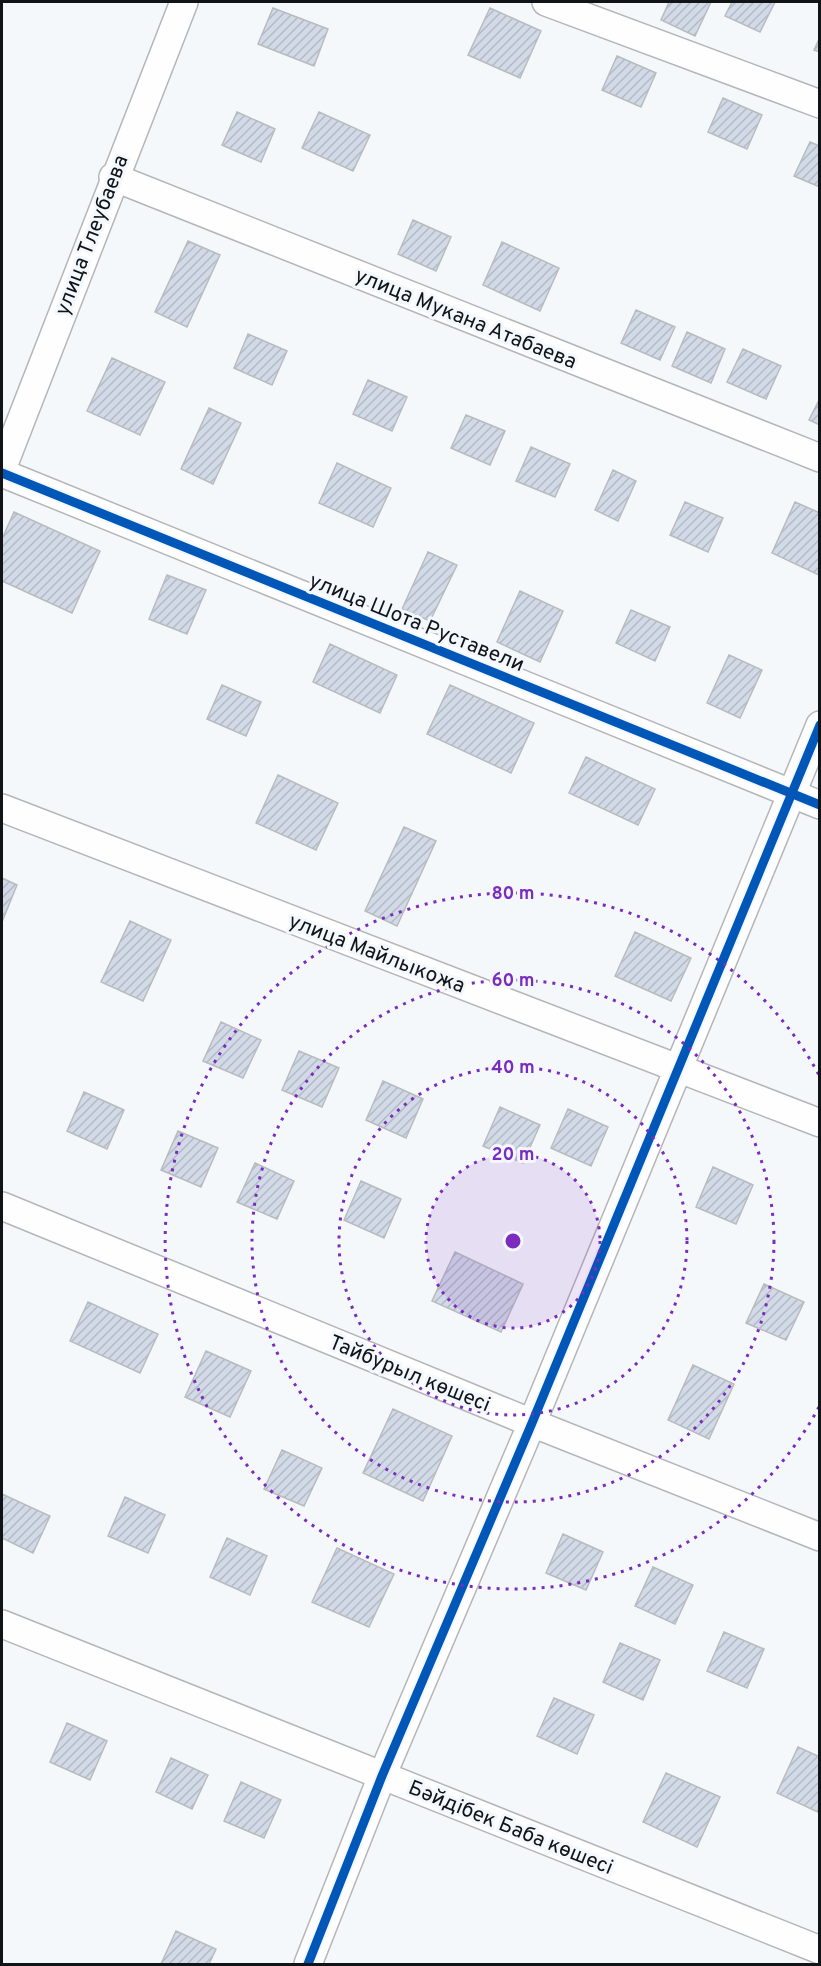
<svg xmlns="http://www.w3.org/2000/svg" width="821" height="1966" viewBox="0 0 821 1966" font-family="Overpass,sans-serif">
	<defs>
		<pattern id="building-hatch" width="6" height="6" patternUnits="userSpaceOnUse" patternTransform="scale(1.5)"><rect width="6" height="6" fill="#d1dae6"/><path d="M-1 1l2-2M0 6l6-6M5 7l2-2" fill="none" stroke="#b2bac5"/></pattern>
	</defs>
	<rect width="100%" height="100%" fill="#f5f8fb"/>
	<path fill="url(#building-hatch)" stroke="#b9bcbe" stroke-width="1.5" d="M669 2H711L695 36 661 20Z
		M732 2H775L760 32 725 16Z
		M273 8 328 29 314 66 258 44Z
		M490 8 541 31 520 78 468 55Z
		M820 37V52L814 50Z
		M617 56 656 73 641 107 602 90Z
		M723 98 762 115 747 149 708 132Z
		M237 112 275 129 261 162 222 145Z
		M319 112 370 135 353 171 302 148Z
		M810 142 820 146V187L794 176Z
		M413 220 451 237 436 271 398 254Z
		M188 241 220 255 187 327 155 312Z
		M502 242 559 268 540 311 483 285Z
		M636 310 675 327 660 360 621 343Z
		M687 332 725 349 711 383 672 366Z
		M248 334 287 351 272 385 234 368Z
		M743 349 781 366 766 399 727 382Z
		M112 358 165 382 140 435 87 411Z
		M368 380 407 397 392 431 353 414Z
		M820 398V425L809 420Z
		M209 408 241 423 213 484 181 469Z
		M466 415 505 431 490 465 451 448Z
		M531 447 570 464 555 497 516 481Z
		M337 463 391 488 373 527 319 503Z
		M613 470 636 481 618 521 595 510Z
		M685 502 723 518 708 552 670 535Z
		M795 502 820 513 819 575 772 553Z
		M14 512 100 551 72 613 2 581V539Z
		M428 552 457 565 430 621 402 609Z
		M167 575 206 590 187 634 149 619Z
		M520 591 563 611 540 662 497 642Z
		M631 610 670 627 655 661 616 643Z
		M330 644 397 675 380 713 313 682Z
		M729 655 762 670 740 718 707 703Z
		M222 685 261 702 246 736 207 719Z
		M450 685 534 723 511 773 427 734Z
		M586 757 655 789 638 825 569 793Z
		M278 775 338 803 316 850 256 823Z
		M404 827 436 841 397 926 365 911Z
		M2 878 17 885 2 922Z
		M130 921 171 940 143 1001 101 982Z
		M635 932 691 958 671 1001 615 976Z
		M221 1022 261 1040 243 1078 203 1061Z
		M299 1051 339 1068 322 1107 282 1090Z
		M383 1081 423 1099 406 1138 366 1120Z
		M84 1092 124 1110 107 1149 67 1131Z
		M500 1107 540 1125 523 1163 483 1146Z
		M568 1109 608 1127 591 1166 551 1148Z
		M178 1131 218 1148 201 1187 161 1170Z
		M255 1163 294 1181 277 1219 237 1202Z
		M713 1167 753 1185 736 1224 696 1207Z
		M361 1181 401 1199 384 1238 344 1220Z
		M455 1252 523 1284 501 1332 432 1301Z
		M764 1284 804 1302 786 1340 746 1323Z
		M88 1302 158 1334 140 1373 70 1341Z
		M206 1351 251 1371 230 1417 185 1397Z
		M693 1365 734 1384 709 1439 668 1420Z
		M393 1409 452 1436 423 1501 363 1473Z
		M282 1450 322 1468 304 1506 264 1489Z
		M2 1494 50 1516 33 1553 2 1538Z
		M125 1497 165 1515 148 1553 108 1536Z
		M563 1534 603 1552 586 1590 546 1573Z
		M227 1538 267 1556 250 1595 210 1577Z
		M337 1548 394 1574 369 1627 312 1602Z
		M653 1567 693 1585 675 1624 635 1606Z
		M724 1632 764 1649 747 1688 707 1671Z
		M620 1643 660 1660 643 1700 603 1682Z
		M554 1698 594 1715 577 1754 537 1736Z
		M67 1723 107 1741 90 1780 50 1762Z
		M798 1747 820 1757V1813L777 1793Z
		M171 1758 208 1775 192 1809 156 1792Z
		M666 1773 720 1797 697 1847 643 1822Z
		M241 1782 281 1800 264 1838 224 1821Z
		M176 1931 216 1949 209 1964H161Z"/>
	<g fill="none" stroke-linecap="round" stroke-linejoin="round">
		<defs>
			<path id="minor" d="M546 2 820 104
				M113 177 820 458
				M2 469 184 2
				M2 473 820 805
				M2 808 820 1123
				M2 1206 532 1423 820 1537
				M2 1624 820 1950
				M308 1964 382 1776 532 1423 820 725"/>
		</defs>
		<use href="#minor" stroke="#b4b6b9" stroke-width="30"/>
		<use href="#minor" stroke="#fefefe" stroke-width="27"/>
		<defs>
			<path id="cycleway" d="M2 473 820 805
				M308 1964 382 1776 532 1423 820 725"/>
		</defs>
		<use href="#cycleway" stroke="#f2f8fe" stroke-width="13"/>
		<use href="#cycleway" stroke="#0057b8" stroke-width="9"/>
	</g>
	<circle cx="513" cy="1241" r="87" fill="#7b2cbf" fill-opacity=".12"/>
	<g fill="none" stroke="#7b2cbf" stroke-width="3" stroke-dasharray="3 6">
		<circle cx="513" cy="1241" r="87"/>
		<circle cx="513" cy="1241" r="174"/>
		<circle cx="513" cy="1241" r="261"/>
		<path d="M819 1407A348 348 0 1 1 819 1075"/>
	</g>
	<g text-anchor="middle" stroke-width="6" stroke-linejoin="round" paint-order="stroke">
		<g font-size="21" fill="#111416" stroke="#f2f8fe">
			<text transform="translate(91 235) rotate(-69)" y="7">улица Тлеубаева</text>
			<text transform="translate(466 318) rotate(22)" y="7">улица Мукана Атабаева</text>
			<text transform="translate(417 622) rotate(22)" y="7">улица Шота Руставели</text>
			<text transform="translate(377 953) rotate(21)" y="7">улица Майлыкожа</text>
			<text transform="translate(410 1373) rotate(22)" y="7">Тайбурыл көшесі</text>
			<text transform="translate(511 1827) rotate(22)" y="7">Бәйдібек Баба көшесі</text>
		</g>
	</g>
	<circle cx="513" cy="1241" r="9" fill="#7b2cbf" stroke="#f2f8fe" stroke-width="3"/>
	<g font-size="18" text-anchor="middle" font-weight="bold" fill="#7b2cbf" stroke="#f2f8fe" stroke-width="6" stroke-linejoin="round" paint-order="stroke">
		<text x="513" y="899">80 m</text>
		<text x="513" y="986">60 m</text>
		<text x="513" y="1073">40 m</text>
		<text x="513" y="1160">20 m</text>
	</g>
	<rect width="821" height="1966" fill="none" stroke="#111416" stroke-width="6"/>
</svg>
